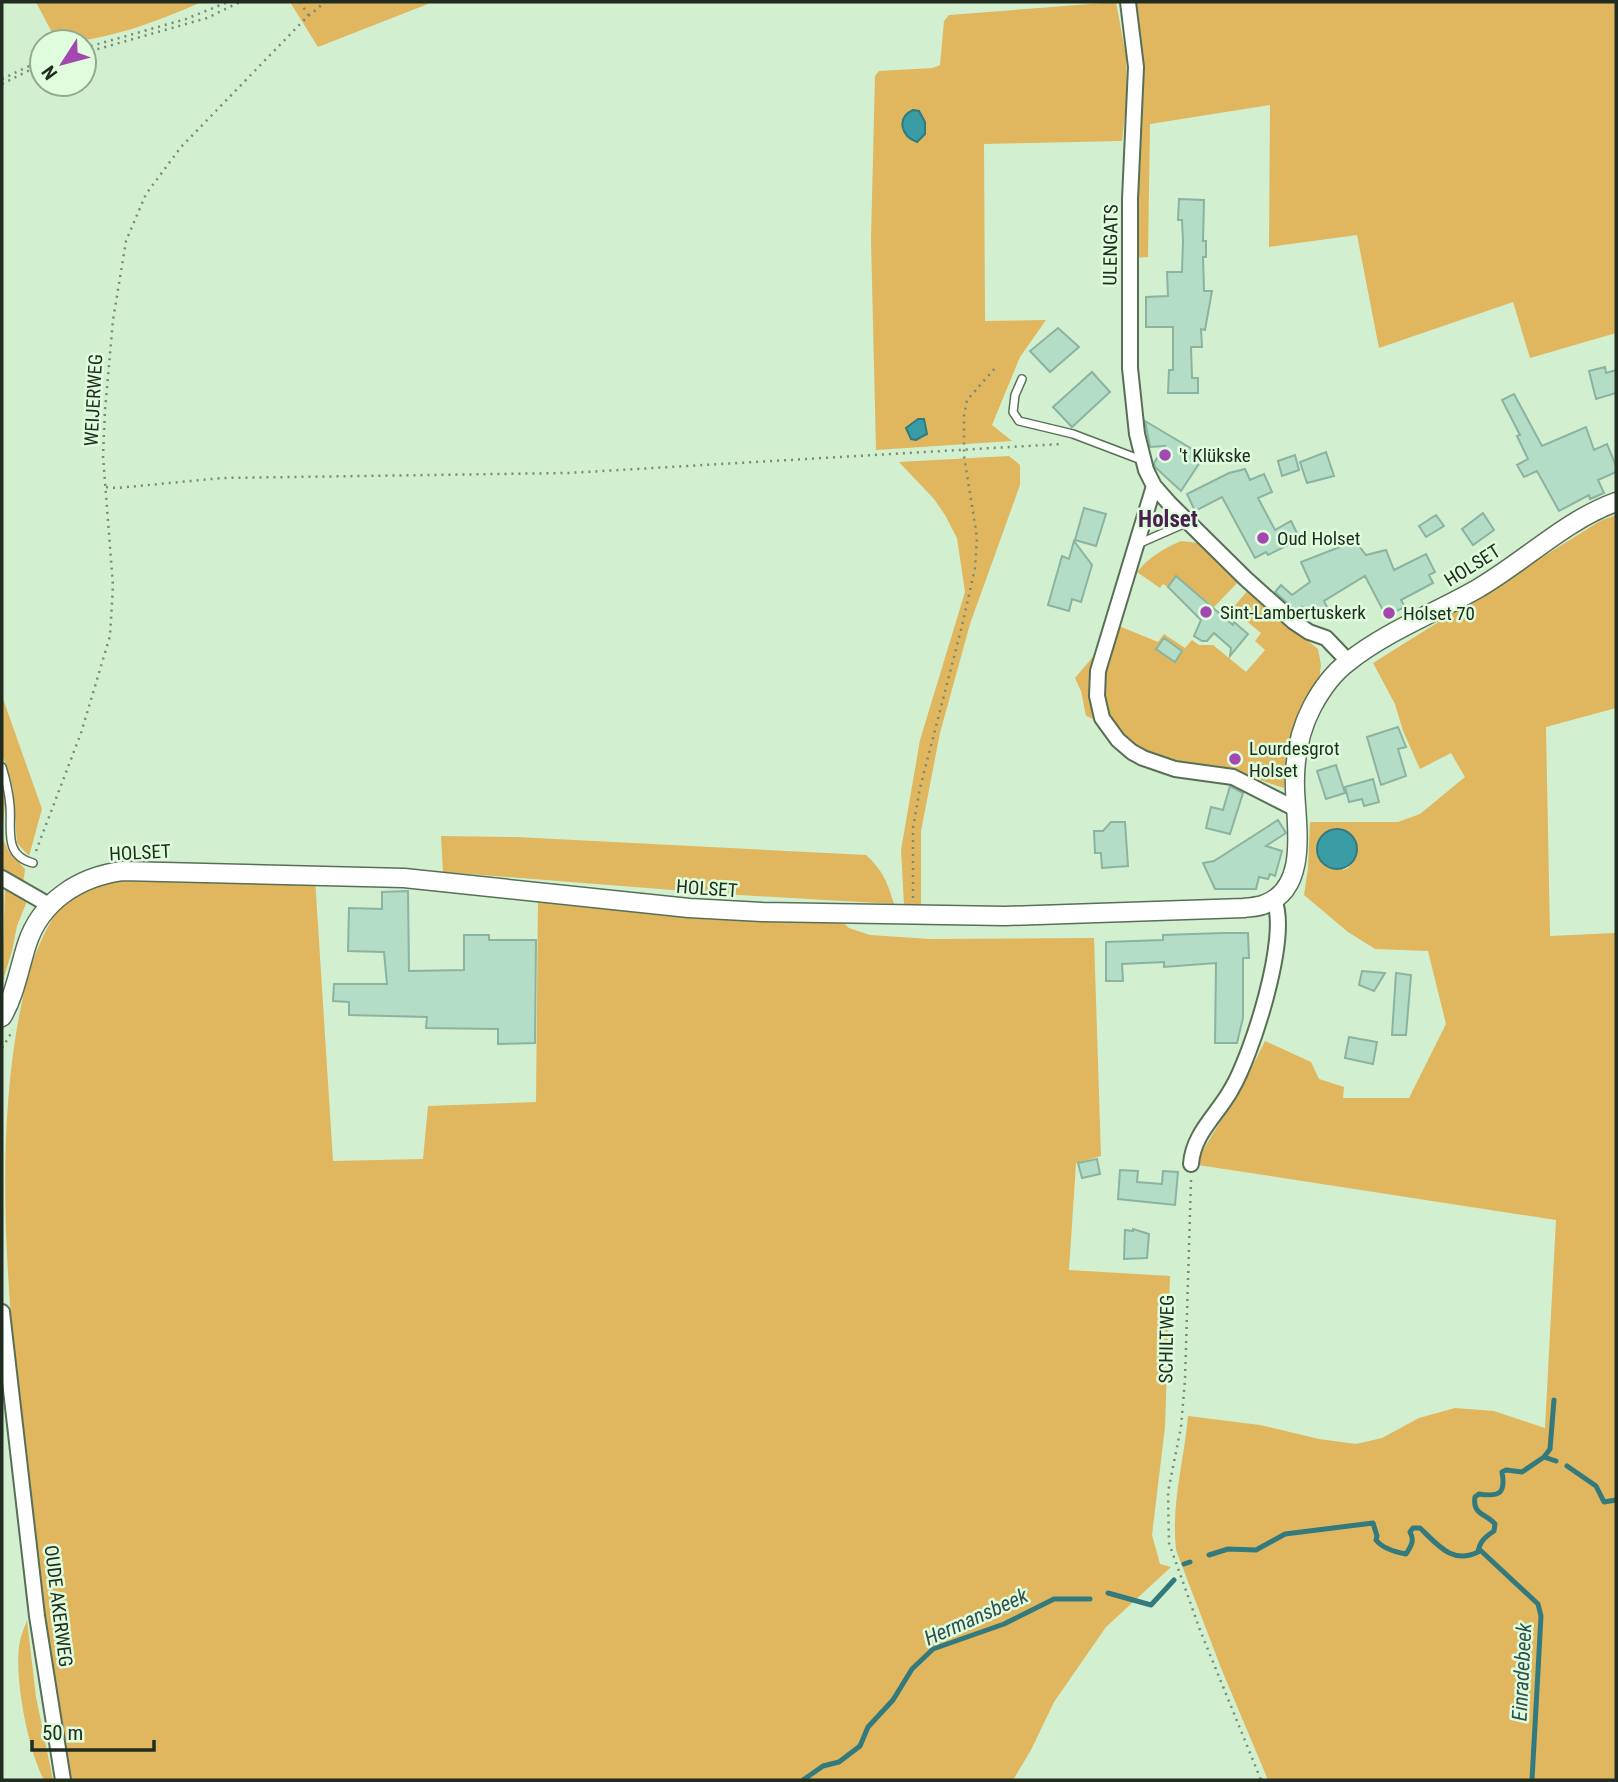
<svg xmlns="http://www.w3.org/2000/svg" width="1618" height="1782" viewBox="0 0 1618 1782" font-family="'Roboto Condensed',sans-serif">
	<rect width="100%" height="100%" fill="#d2efd0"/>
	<path fill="#e0b65f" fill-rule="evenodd" d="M36 2H202C157 21 106 42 57 42Z
		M290 2H433L318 47Z
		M1116 2 1126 56 1127 98 1122 141 984 144 985 321 1046 320 1020 357 992 425 1012 441 876 450 871 239 875 76 879 71 933 68 940 65 944 21 949 15Z
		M1127 2H1616V333L1530 358 1513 302 1379 348 1357 235 1269 247 1270 105 1150 124 1148 257 1134 258 1135 91Z
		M1009 456 1020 465V485L970 624 940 733 921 831V905H904L901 850 920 740 965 592 957 538 945 515 934 499 899 462Z
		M1616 515V708L1546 727 1550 936 1616 933V1780H1268L1221 1668 1176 1550C1171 1502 1184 1463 1188 1416L1260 1425 1319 1439 1356 1444 1382 1438 1419 1418 1455 1408 1494 1411 1545 1428 1556 1220 1198 1165V1158L1243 1085 1265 1041 1311 1062 1319 1079 1344 1087 1343 1098H1409L1446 1024 1428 951 1375 949 1348 932 1304 895 1308 868 1310 822H1398L1420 814 1465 777 1451 753 1420 769 1403 731 1395 704 1373 663 1600 521ZM1339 829 1346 831 1356 858 1348 868 1343 870 1333 830Z
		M1181 541 1199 543 1240 580 1214 607 1177 577 1168 587 1163 584 1160 588 1137 572C1149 557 1163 549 1181 541Z
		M1249 589 1269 610 1318 649 1321 665 1319 681 1307 695 1296 721 1288 752 1284 788 1220 767 1186 763 1150 753 1129 740 1115 728 1086 716 1081 691 1075 678 1119 626 1158 642 1164 634 1185 648 1192 640 1199 645H1213L1246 672 1265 650 1255 641 1261 633 1232 609Z
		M2 696 42 809 29 856 17 843 13 789 2 753Z
		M2 786 5 803 2 837 9 852 25 869 23 884 2 871Z
		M441 836 516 837 866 855C883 870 888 884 894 904L723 894 443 872Z
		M93 875 315 878 333 1161 423 1159 428 1106 536 1102 538 899 836 916 849 928 870 935 929 939 1094 938 1101 1156 1076 1163 1069 1270 1170 1276 1165 1427 1152 1535 1160 1564 1171 1567 1106 1627 1054 1702 1031 1750 1013 1780H65L58 1744C41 1602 22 1460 11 1317 2 1202 0 1075 31 965 38 947 48 924 59 908 68 896 82 885 93 875Z
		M5 888 27 901 17 926 12 951 2 983Z
		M27 1620 36 1697 53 1780H44C28 1750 13 1674 20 1641 21 1634 25 1627 27 1620Z"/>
	<path fill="#3a9ca5" stroke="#327a7d" stroke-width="2" d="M913 110 919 111 925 122V134L917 142C901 136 896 118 913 110Z
		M918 419H924L927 434 916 440 911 439 906 428Z
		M1317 849a20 20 0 1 1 40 0a20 20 0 1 1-40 0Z"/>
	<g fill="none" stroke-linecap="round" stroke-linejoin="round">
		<path stroke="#327a7d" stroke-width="5" d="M1544 1457 1550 1449 1554 1400
			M1567 1466 1596 1486 1604 1502 1616 1500
			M1479 1549 1538 1604 1541 1616 1532 1780
			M1209 1555 1228 1549 1256 1550 1285 1534 1373 1523 1377 1536 1376 1540C1383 1549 1395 1552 1406 1554 1411 1546 1415 1541 1410 1532L1413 1528H1420C1437 1544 1452 1565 1478 1552 1480 1541 1485 1537 1494 1531L1495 1524C1487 1514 1472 1515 1475 1497L1479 1494C1499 1497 1506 1494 1502 1472L1506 1470 1522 1472 1544 1457 1556 1461
			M1184 1564 1190 1562
			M1108 1593 1151 1605 1174 1580
			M803 1780 823 1766 839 1762 860 1746 868 1727 893 1700 912 1669 933 1649 1004 1624 1054 1599H1090"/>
	</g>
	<path fill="#b4ddc8" stroke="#8bb39f" stroke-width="2" d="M1179 199 1204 200 1203 241H1206V257H1203L1204 291H1212L1205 330 1201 329 1202 347H1191L1192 378H1198V393H1168L1169 370H1173V327H1146V297L1168 296 1167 272H1182L1183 241 1182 220H1178Z
		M1058 328 1079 347 1050 372 1030 351Z
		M1605 367 1606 373 1616 370V393L1596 399 1589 371Z
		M1092 372 1110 392 1072 427 1053 407Z
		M1514 394 1542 446 1586 427 1594 450 1607 444 1616 466V472L1598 480 1604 493 1590 499 1589 495 1559 511 1537 471 1524 477 1517 465 1528 459 1517 436 1520 435 1502 400Z
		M1145 421 1204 456 1181 491 1155 467 1154 463 1165 446 1150 447Z
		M1326 452 1334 476 1307 483 1300 462Z
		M1295 455 1299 470 1282 476 1278 461Z
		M1245 469 1250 480 1264 474 1272 492 1258 498 1275 530 1291 521 1300 539 1268 555 1266 552 1255 558 1222 497 1195 511 1187 494 1229 473Z
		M1084 508 1106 514 1096 546 1075 540Z
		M1483 513 1494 530 1473 545 1462 529Z
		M1436 515 1444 526 1426 537 1419 526Z
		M1074 541 1092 565 1081 602 1072 599 1069 611 1048 605 1062 556 1069 559Z
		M1355 541 1366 555 1386 550 1394 570 1426 554 1435 572 1429 575 1433 583 1401 600 1405 607 1386 616 1365 576 1324 601 1328 609 1311 618 1302 607 1299 614 1275 592 1281 585 1292 595 1310 582 1301 562Z
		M1176 576 1233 625 1234 622 1248 634 1230 656 1231 648 1214 633 1207 641H1202L1194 636 1201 620 1168 587Z
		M1164 638 1182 651 1175 662 1156 649Z
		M1398 727 1406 747 1398 749 1406 776 1381 785 1367 737Z
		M1336 765 1345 793 1326 799 1317 771Z
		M1373 779 1379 802 1364 806 1362 799 1349 802 1345 787Z
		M1230 786 1243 793 1230 834 1206 828 1211 807 1223 810Z
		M1278 820 1286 833 1266 846 1282 851 1275 876 1270 874 1268 879 1259 877 1256 889H1215L1203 863 1214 861Z
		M1111 822H1125L1128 866 1102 868 1101 853H1095L1094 831H1103Z
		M408 891 409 971 464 970V935H489V940H536L535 1043 498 1044V1029L426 1028 427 1017 349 1015V1002L333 1001 334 984H387L384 952 348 951 349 908 382 909V892Z
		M1224 933H1248L1249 958H1243V1018L1237 1043H1215L1216 963 1164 967V962L1122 964 1123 981H1106V942L1163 940V935Z
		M1362 971 1385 973 1374 991 1359 985Z
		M1396 973 1411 975 1406 1035H1392Z
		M1349 1037 1377 1042 1373 1064 1345 1058Z
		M1097 1159 1100 1174 1082 1178 1078 1163Z
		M1120 1170 1138 1171 1137 1182 1162 1184 1163 1171 1178 1172 1175 1205 1118 1199Z
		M1133 1229 1149 1234 1147 1258 1124 1259 1125 1230 1133 1231Z"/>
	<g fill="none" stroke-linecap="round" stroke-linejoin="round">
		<defs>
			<path id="service" d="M1022 379 1015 395 1013 412 1019 421 1073 434 1144 461
				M1138 544 1188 522
				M2 767C6 780 9 793 10 806 12 828 3 856 33 863"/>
			<path id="minor" d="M1128 2 1136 67 1130 199V368L1137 434 1146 470 1154 486 1169 503 1246 579 1294 622 1309 632 1326 638 1348 661
				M1154 486 1098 671 1097 696 1102 718 1118 740 1132 752 1143 758 1175 769 1233 777 1296 809
				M2 878 49 905
				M1191 1164C1193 1134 1217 1115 1231 1090 1252 1055 1290 936 1274 900
				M2 1312 37 1616 63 1780"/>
			<path id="tertiary" d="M2 1017C15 995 19 969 27 944 41 901 79 877 122 871L404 878 689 908 762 912 1005 916 1244 908C1251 907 1259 907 1265 904 1309 888 1296 824 1295 789 1294 761 1299 732 1312 707 1321 690 1332 674 1348 662 1385 632 1435 613 1477 589 1524 562 1564 521 1616 502"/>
		</defs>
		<use href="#service" stroke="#577055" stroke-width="10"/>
		<use href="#minor" stroke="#577055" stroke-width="18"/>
		<use href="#tertiary" stroke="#577055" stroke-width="21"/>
		<path stroke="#778b76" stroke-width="2.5" stroke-dasharray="2 5" stroke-linecap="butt" d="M300 2 309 16
			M84 48 186 19 228 2
			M84 53 207 18 240 2
			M2 79 42 60
			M2 84 42 64
			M106 487 117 488 222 478 568 473 1061 444
			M36 851 81 733 110 636 113 586 103 456 105 410 113 320 126 241 146 194 181 147 304 20 325 2
			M913 898V828L920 788 962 626 975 568 977 537 964 456V416L967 400 996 367
			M2 1048 13 1030
			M1191 1180 1185 1380 1181 1427 1168 1492 1169 1543 1200 1630 1261 1780"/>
		<use href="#service" stroke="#fff" stroke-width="7"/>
		<use href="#minor" stroke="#fff" stroke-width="14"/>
		<use href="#tertiary" stroke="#fff" stroke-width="18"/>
	</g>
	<g fill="#a547b0" stroke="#dffddd" stroke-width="2.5">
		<circle cx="1165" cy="455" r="7"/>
		<circle cx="1263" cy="538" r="7"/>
		<circle cx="1206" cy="612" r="7"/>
		<circle cx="1389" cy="613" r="7"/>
		<circle cx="1235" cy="759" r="7"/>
	</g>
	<g text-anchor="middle" stroke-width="5" stroke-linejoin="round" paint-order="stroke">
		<g font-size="19" fill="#212c21" stroke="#dffddd">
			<text transform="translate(1110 245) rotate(-89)" y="7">ULENGATS</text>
			<text transform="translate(93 400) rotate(-87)" y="7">WEIJERWEG</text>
			<text transform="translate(1472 565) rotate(-32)" y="7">HOLSET</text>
			<text transform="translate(140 852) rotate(-3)" y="7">HOLSET</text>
			<text transform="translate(707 888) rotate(4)" y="7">HOLSET</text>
			<text transform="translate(1166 1339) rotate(-89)" y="7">SCHILTWEG</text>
			<text transform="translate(59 1606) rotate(83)" y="7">OUDE AKERWEG</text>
		</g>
		<g font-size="19" fill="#212c21" stroke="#dffddd" text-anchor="start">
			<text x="1179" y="462">'t Klükske</text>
			<text x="1277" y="545">Oud Holset</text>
			<text x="1220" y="619">Sint-Lambertuskerk</text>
			<text x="1403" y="620">Holset 70</text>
			<text x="1249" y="755">Lourdesgrot<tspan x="1249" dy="22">Holset</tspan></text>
		</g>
		<g font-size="21" font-style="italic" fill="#304e51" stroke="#dffddd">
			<text transform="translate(976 1617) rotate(-24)" y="7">Hermansbeek</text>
			<text transform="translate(1522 1672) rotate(-87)" y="7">Einradebeek</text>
		</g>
		<g font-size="23" font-weight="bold" fill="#4b1e50" stroke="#dffddd">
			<text x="1168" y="527">Holset</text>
		</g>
	</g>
	<rect width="1618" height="1782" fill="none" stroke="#212c21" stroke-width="7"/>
	<g transform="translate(63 63) rotate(234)"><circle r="33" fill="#dffddd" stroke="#93a992" stroke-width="2"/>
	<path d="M0-5L12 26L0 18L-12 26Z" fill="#a547b0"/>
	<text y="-10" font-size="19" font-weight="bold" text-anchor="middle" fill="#212c21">N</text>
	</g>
	<path d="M32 1740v10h122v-10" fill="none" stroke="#212c21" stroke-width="3.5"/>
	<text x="42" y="1740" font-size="21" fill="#212c21" stroke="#dffddd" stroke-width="5" paint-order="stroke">50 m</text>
</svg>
